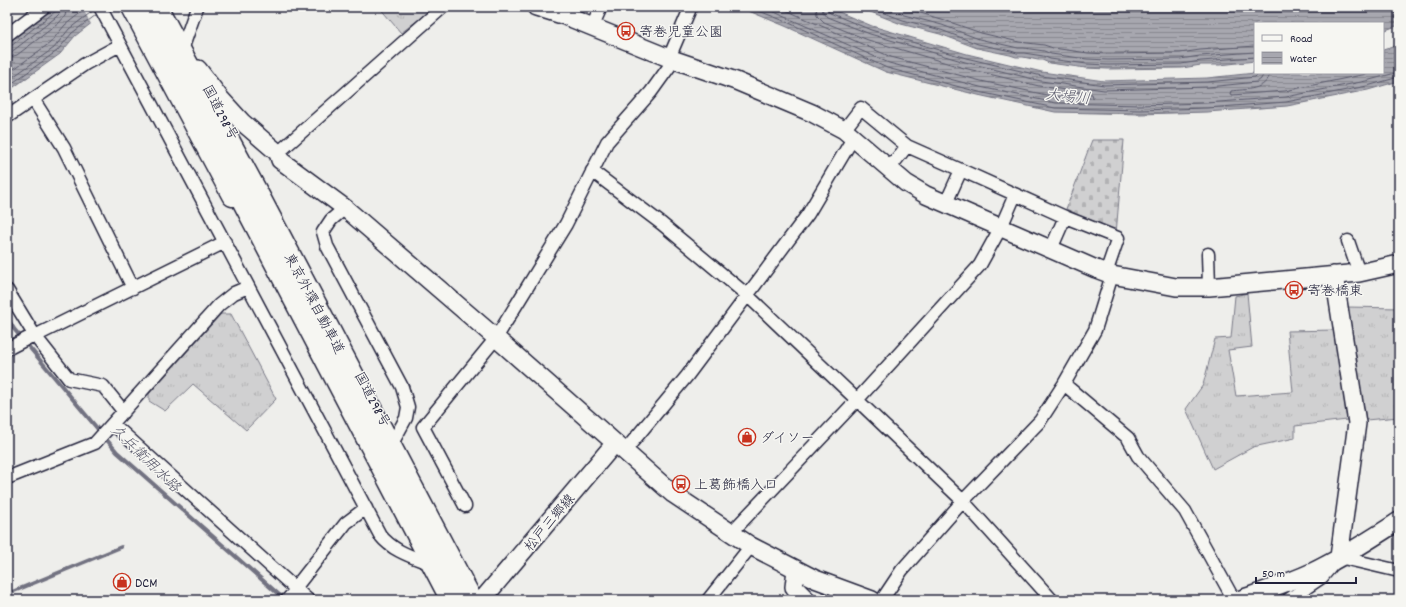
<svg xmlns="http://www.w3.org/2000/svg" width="1406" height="607" viewBox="0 0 1406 607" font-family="Dekko,'Klee One',sans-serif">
	<defs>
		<pattern id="grass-tufts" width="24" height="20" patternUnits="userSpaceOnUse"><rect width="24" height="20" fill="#d0d0d1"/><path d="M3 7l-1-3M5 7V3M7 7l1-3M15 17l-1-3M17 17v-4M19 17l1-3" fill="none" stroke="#b2b2b4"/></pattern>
		<pattern id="cemetery-stones" width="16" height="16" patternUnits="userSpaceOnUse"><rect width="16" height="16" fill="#d0d0d1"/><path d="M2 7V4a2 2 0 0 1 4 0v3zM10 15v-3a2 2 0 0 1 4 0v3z" fill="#b2b2b4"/></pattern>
		<pattern id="water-rules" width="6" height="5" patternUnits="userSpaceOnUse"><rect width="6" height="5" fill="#a7a7af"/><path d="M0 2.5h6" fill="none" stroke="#888890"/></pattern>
	</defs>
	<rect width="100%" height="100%" fill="#eeeeeb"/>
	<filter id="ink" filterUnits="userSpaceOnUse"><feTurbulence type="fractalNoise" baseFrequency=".025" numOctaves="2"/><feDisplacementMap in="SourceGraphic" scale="8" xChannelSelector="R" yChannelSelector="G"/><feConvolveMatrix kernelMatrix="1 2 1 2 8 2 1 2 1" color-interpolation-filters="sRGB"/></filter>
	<g filter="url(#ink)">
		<path fill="url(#grass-tufts)" stroke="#797986" d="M379 7H435L401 33Z
			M1247 293 1252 347 1228 350 1236 396 1293 392 1287 331 1335 330 1347 420 1295 426V438L1253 447 1213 469 1186 409 1203 385 1215 339 1231 338 1235 296Z
			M1347 307 1399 308V417L1366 420Z
			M221 314H231L276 399 246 430 193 384 165 411 149 401V394Z"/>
		<path fill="url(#cemetery-stones)" stroke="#797986" d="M1092 140H1124L1116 234 1074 219 1075 213 1066 209Z"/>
		<path fill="url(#water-rules)" stroke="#727281" d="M54 7H112L75 36 60 54 7 92V44Z
			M739 7H827L872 26 967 54 1042 72 1104 81 1207 78 1255 73H1383V50L1399 45V81L1368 90 1287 106 1207 112 1140 114 1055 112 978 95 886 72 785 26Z
			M858 7H1399V25L1383 31V23H1255V61L1220 65H1201L1182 68 1108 69 1086 68 1049 63 1042 60H1038L1023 57H1016L1010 55 977 48 940 34 901 24Z"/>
		<path fill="#eeeeeb" d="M82 7H114L92 26Z"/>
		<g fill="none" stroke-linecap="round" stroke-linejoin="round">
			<path stroke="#575769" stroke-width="1" d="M749 7 787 22 887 68 979 92 1055 108 1140 110 1207 108 1286 102 1367 86 1399 77
				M763 7 889 63 980 87 1056 103 1140 105 1206 103 1286 97 1366 81 1399 72
				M779 7 891 57 981 81 1056 97 1091 98 1093 97 1092 94 1039 86 964 68 868 40 824 22 817 15 816 7
				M822 7 823 12 827 17 870 34 965 62 1041 81 1104 90 1208 87 1257 82 1261 79 1264 73
				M827 7V10L830 13 871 30 966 58 1042 76 1104 85 1208 82 1255 77 1259 73
				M868 7 903 20 941 30 978 44 1011 51 1017 53H1024L1043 56 1050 59 1087 64 1108 65 1181 64 1201 61 1255 57
				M882 7 904 15 942 25 979 39 1018 48H1024L1044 51 1051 54 1087 59 1108 60 1180 59 1200 56 1255 52
				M900 7 944 20 981 33 1019 42 1044 45 1053 48 1088 53 1108 54 1180 53 1200 50 1255 46
				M7 47 11 46 52 14 56 11V7
				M7 52 14 50 55 18 60 13 61 7
				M7 58 17 55 59 23 65 16 67 7
				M1270 73C1267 91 1245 89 1231 91L1230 94 1232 95 1285 91 1371 73
				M7 74 50 43 65 25 88 7
				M7 81 54 48 69 29 94 10
				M7 87 57 51 72 33 96 15"/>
			<path stroke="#727281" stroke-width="4" d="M7 317 14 329 117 452 285 600
				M7 594 121 547"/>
			<defs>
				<path id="street" d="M100 7 380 535C391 549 407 555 423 561
					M592 27 601 7
					M7 35 44 7
					M184 44 197 7
					M669 58 689 11
					M33 99 64 148 133 288
					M7 117 85 64 120 45
					M844 130 861 108 907 146 961 170
					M278 153 443 7
					M889 169 907 146
					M592 171 662 224 747 295 963 501 1052 600
					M946 203 961 170 1065 217 1118 238 1106 273
					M345 208 331 220 323 232 327 246 402 387 408 407 406 418 394 440
					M1348 241 1359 273
					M1051 249 1065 217
					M1208 254 1209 287
					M7 290 35 336 69 379 103 386 124 412
					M35 336 225 242
					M7 349 34 335
					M1064 384 1128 438 1138 456 1185 511 1234 600
					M113 424 308 600
					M624 452 687 376 808 214 853 138
					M7 478 95 443 219 305 234 293 248 287
					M465 506 423 427 496 338 566 224 607 142 651 92 674 60
					M731 533 856 401 980 265 1001 227 1015 195
					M295 588 346 523 366 508
					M287 600 296 590
					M708 600 751 546
					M882 600 902 570 963 501 1040 421 1064 384 1095 330 1112 275
					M1288 600 1322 577 1339 557 1399 571"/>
				<path id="secondary" d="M536 7 568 17 669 58 736 81 812 113 844 130 906 183 926 195 1096 269 1112 275 1176 287H1209L1359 273 1399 264
					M198 69 220 98 242 122 278 153 280 160 345 208 496 338 673 494 751 546 815 579 872 600
					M1334 275 1357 423 1339 557
					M796 569 794 587 807 600
					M482 600 615 443
					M1238 600C1263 591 1288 583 1312 572 1342 558 1371 539 1399 521"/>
				<path id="highway" d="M133 7 233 195
					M156 7 255 190 471 600
					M231 177 452 600"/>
			</defs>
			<use href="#street" stroke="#22223b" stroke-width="15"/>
			<use href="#secondary" stroke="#22223b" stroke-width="20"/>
			<use href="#highway" stroke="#22223b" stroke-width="25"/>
			<use href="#street" stroke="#f6f6f2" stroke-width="12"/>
			<use href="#secondary" stroke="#f6f6f2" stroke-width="17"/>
			<use href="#highway" stroke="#f6f6f2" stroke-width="22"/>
		</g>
	</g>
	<defs>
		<symbol id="bus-ring" viewBox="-11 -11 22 22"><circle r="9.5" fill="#f6f6f2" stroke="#c8321e" stroke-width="1.5"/><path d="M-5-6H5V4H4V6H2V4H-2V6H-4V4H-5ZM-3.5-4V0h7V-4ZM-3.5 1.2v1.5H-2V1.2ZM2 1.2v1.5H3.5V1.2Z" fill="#c8321e"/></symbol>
		<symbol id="shop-ring" viewBox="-11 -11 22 22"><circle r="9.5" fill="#f6f6f2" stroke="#c8321e" stroke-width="1.5"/><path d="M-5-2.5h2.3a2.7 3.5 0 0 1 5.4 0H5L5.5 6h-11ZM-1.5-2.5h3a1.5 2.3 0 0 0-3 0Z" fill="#c8321e"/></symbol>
	</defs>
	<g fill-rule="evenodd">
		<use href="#bus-ring" x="616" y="21" width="20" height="20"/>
		<use href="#bus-ring" x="1284" y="280" width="20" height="20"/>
		<use href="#shop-ring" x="737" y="427" width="20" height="20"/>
		<use href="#bus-ring" x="671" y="474" width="20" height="20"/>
		<use href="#shop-ring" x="112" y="572" width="20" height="20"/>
	</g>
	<g text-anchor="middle" stroke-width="3" stroke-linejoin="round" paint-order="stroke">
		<g font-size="14" fill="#22223b" stroke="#f6f6f2" text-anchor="start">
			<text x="639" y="36">寄巻児童公園</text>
			<text x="1307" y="295">寄巻橋東</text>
			<text x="760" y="442">ダイソー</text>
			<text x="694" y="489">上葛飾橋入口</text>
			<text x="135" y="587">DCM</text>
		</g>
		<g font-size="14" fill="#22223b" stroke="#f6f6f2">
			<text transform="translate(221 112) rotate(62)" y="5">国道298号</text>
			<text transform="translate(315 303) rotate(62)" y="5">東京外環自動車道</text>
			<text transform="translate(373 399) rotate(62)" y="5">国道298号</text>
			<text transform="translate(549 522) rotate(-50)" y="5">松戸三郷線</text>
		</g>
		<g font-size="15" font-style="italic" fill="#575769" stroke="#f6f6f2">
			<text transform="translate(1068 96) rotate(6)" y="5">大場川</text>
			<text transform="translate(146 458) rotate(44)" y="5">久兵衛用水路</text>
		</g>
	</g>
	<rect width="1406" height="607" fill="none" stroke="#f6f6f2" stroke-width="24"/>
	<rect x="12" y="12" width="1382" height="583" fill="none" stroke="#22223b" stroke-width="1.5" filter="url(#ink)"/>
	<rect x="1254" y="22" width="130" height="52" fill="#f6f6f2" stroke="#a1a1a9"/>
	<rect x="1262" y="35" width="20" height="6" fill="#f6f6f2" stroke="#a1a1a9"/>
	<text x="1290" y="42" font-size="12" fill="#22223b">Road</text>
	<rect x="1262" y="52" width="20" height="12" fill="url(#water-rules)" stroke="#a1a1a9"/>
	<text x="1290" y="62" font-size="12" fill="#22223b">Water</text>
	<path d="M1256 577v6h100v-6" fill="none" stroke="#22223b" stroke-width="2"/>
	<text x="1262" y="577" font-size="12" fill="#22223b" stroke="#f6f6f2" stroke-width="3" paint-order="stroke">50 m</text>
</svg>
